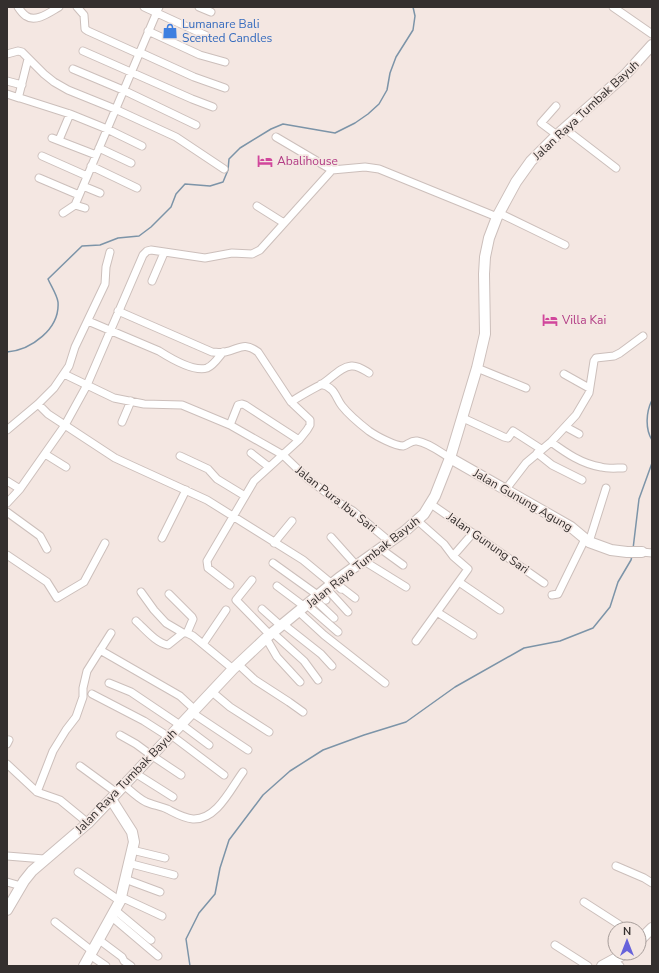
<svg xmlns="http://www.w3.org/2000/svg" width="659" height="973" viewBox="0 0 659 973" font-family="'Nunito Sans',sans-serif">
	<rect width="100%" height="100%" fill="#f4e7e2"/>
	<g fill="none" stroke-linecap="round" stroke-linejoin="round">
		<path stroke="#7c94a8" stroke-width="1.5" d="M7 352C31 350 60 329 58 302 57 295 51 286 48 279L82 246 100 245 118 238 139 236 151 227 171 207 176 194 185 184 210 186 223 182 228 170 229 159 240 148 271 129 283 124 335 133 355 123 368 114 379 104 387 90 390 73 396 57 413 30 415 16 413 7
			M652 400C646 412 645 429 652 440
			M633 549 639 499 652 463
			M190 966 186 939 199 913 215 894 220 868 229 840 263 795 290 771 323 750 364 735 406 722 455 687 524 648 560 641 593 628 610 607 618 582 631 560 632 556"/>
		<defs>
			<path id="street" d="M18 7C20 10 23 14 26 16 36 23 50 12 59 7
				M77 7 84 15 85 29 88 31 139 54
				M144 7 207 36
				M199 7 211 12
				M613 7 652 34
				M148 31 200 55 225 62
				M83 51 192 99 213 107
				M139 52 194 77 225 88
				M7 54 18 51 22 52 44 74 54 82 68 90 115 109 176 137 224 169
				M28 59 19 95 20 98 70 114 107 129 142 146
				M73 69 123 90 196 125
				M7 81 22 85
				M7 94 19 98
				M556 106 541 123 557 135
				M564 128 616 168
				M276 137 332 170
				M52 138 96 155
				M59 140 70 114
				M99 148 131 163
				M42 156 87 176
				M91 166 137 188
				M39 178 79 195
				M83 186 100 193
				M75 205 85 208
				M257 206 284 223
				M63 213 75 205 159 7
				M499 213 565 245
				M152 281 164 253
				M118 311 212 352C216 352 220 353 225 352 240 349 243 341 258 352L291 402 310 420V425L307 430 299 440 254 481 207 561 208 568 230 585
				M88 321 159 351C170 358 194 372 207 368 214 365 218 358 223 352
				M477 368 526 388
				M64 374 114 398 144 404 182 405 230 425 283 455 308 479 341 504 353 511 390 542
				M564 374 589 388
				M321 384C325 385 329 387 332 390 336 394 338 401 342 406 349 415 360 424 369 431 376 436 395 446 403 446 408 445 411 440 417 441 429 443 440 452 450 458
				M291 402C301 395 311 390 322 384 331 379 340 367 351 366 358 365 364 370 369 373
				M38 404 48 414 115 458 207 500 303 560 332 584
				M463 418 504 437 508 438 513 431 541 449
				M122 422 131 401
				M230 425 238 405 242 404 245 405 299 440
				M566 427 579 434
				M7 430 38 404 54 388 69 366 75 347 105 284 106 267 110 252
				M551 442C566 453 582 464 601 467 608 469 616 468 623 468
				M251 453 269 467
				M537 453 552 465 582 480
				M45 454 66 467
				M180 456 208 469 217 479 245 496
				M7 481 20 489
				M506 489 526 463 551 442 576 415 589 393 594 361 596 358 614 356 620 353 643 336
				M7 503 20 489 65 425 87 385 143 255 147 251 151 250 205 258 232 253 252 254 260 250 332 170 365 167 379 169 497 217
				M431 504 544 583
				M7 512 40 536 47 549
				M331 537 356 565
				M162 538 186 490
				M589 542 606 488
				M274 543 292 521
				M381 549 403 565
				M642 552 652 553
				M7 555 47 582 57 598 84 582 105 543
				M453 556 473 533
				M364 561 406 587
				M273 563 319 596
				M252 580 236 600 270 635
				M334 582 341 589 342 588 355 598
				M459 582 500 610
				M277 586 305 607
				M327 589 348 612
				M141 592 154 610 166 623 183 633
				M169 594 192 617 193 619 187 633
				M321 594 326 600
				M552 595 558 594 585 539
				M314 599 334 618
				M307 605 338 632
				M262 609 281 626
				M299 612 324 635 385 683
				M437 612 473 635
				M136 621C145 629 156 643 168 645L183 633H187L193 636 233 669
				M283 624 321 654 332 666
				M273 633 304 661 318 680
				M266 638 277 657 300 682
				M416 641 468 569 453 556 444 544 418 521
				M203 644 226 610
				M100 650 180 696 194 709
				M238 664 255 680 289 702 303 712
				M109 683 131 692 180 725
				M211 691 230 707 269 732
				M92 694 144 721 169 737
				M191 712 248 750
				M181 724 209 745
				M120 735 136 744 151 755 181 775
				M171 735 224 775
				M7 744 9 740
				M7 764 37 792 60 800 88 823
				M80 766 117 793
				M135 773 173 797
				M124 785C131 791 138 798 146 802 153 805 160 806 167 809 175 813 183 818 193 819 217 820 231 788 243 772
				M37 792 53 751 66 730 76 717 83 697V688L87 671 111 633
				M132 850 165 858
				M7 856 44 859
				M128 863 174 875
				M616 866 644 878 652 883
				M78 872 120 901
				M125 879 160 892
				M7 882 21 886
				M121 897 162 916
				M584 902 626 929
				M115 910 151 940
				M112 917 158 956
				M55 922 92 951
				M98 939 122 957 124 961 131 966
				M555 945 588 966
				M90 955 106 966
				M614 960 620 966"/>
			<path id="secondary" d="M450 458 571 527 589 542 611 550 627 552H642
				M7 910 24 881 32 871 88 823 111 799 233 669 266 638 339 578 405 531 424 514 435 496 450 458 477 368 485 334 484 274 485 257 489 238 497 217 516 182 531 161 557 135 625 75 652 45
				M639 941 652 928
				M84 966 120 901 134 842 132 832 111 799
				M602 966 626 953"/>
		</defs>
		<use href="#street" stroke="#ccbfbb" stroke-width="9"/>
		<use href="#secondary" stroke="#ccbfbb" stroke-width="12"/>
		<use href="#street" stroke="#fff" stroke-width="7"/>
		<use href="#secondary" stroke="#fff" stroke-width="10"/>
	</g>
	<defs>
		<symbol id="shop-bare" viewBox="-9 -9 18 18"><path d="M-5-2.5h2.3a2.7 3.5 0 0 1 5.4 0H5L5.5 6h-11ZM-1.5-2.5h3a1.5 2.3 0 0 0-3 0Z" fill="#3f7fe0" stroke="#f4e7e2" stroke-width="2.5" paint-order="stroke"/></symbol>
		<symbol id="hotel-bare" viewBox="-9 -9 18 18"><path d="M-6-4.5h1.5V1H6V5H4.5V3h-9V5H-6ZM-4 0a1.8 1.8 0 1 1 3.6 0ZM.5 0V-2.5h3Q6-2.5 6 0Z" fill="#d1479c" stroke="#f4e7e2" stroke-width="2.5" paint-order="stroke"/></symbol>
	</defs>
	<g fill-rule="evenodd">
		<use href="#shop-bare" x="159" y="20" width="22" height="22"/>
		<use href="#hotel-bare" x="254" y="150" width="22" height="22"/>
		<use href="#hotel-bare" x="539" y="309" width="22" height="22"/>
	</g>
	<g text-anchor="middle" stroke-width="3.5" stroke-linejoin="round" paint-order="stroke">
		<g font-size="12" fill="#366cbe" stroke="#f4e7e2" text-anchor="start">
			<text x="182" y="28">Lumanare Bali<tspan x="182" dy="14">Scented Candles</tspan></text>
		</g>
		<g font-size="12" fill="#342f2e" stroke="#f4e7e2">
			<text transform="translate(586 110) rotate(-43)" y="4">Jalan Raya Tumbak Bayuh</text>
			<text transform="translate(336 499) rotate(38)" y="4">Jalan Pura Ibu Sari</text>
			<text transform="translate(523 500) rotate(30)" y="4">Jalan Gunung Agung</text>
			<text transform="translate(488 543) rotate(35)" y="4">Jalan Gunung Sari</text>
			<text transform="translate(363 562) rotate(-38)" y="4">Jalan Raya Tumbak Bayuh</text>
			<text transform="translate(126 781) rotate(-46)" y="4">Jalan Raya Tumbak Bayuh</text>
		</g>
		<g font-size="12" fill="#b23c85" stroke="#f4e7e2" text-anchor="start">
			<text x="277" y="165">Abalihouse</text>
			<text x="562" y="324">Villa Kai</text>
		</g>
	</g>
	<rect width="659" height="973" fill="none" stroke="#342f2e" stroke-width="16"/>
	<g transform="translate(627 941)"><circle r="19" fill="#f4e7e2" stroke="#a79d9a"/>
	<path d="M0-3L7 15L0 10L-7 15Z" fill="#6762db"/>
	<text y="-6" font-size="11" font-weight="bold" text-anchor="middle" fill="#342f2e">N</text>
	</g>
</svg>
